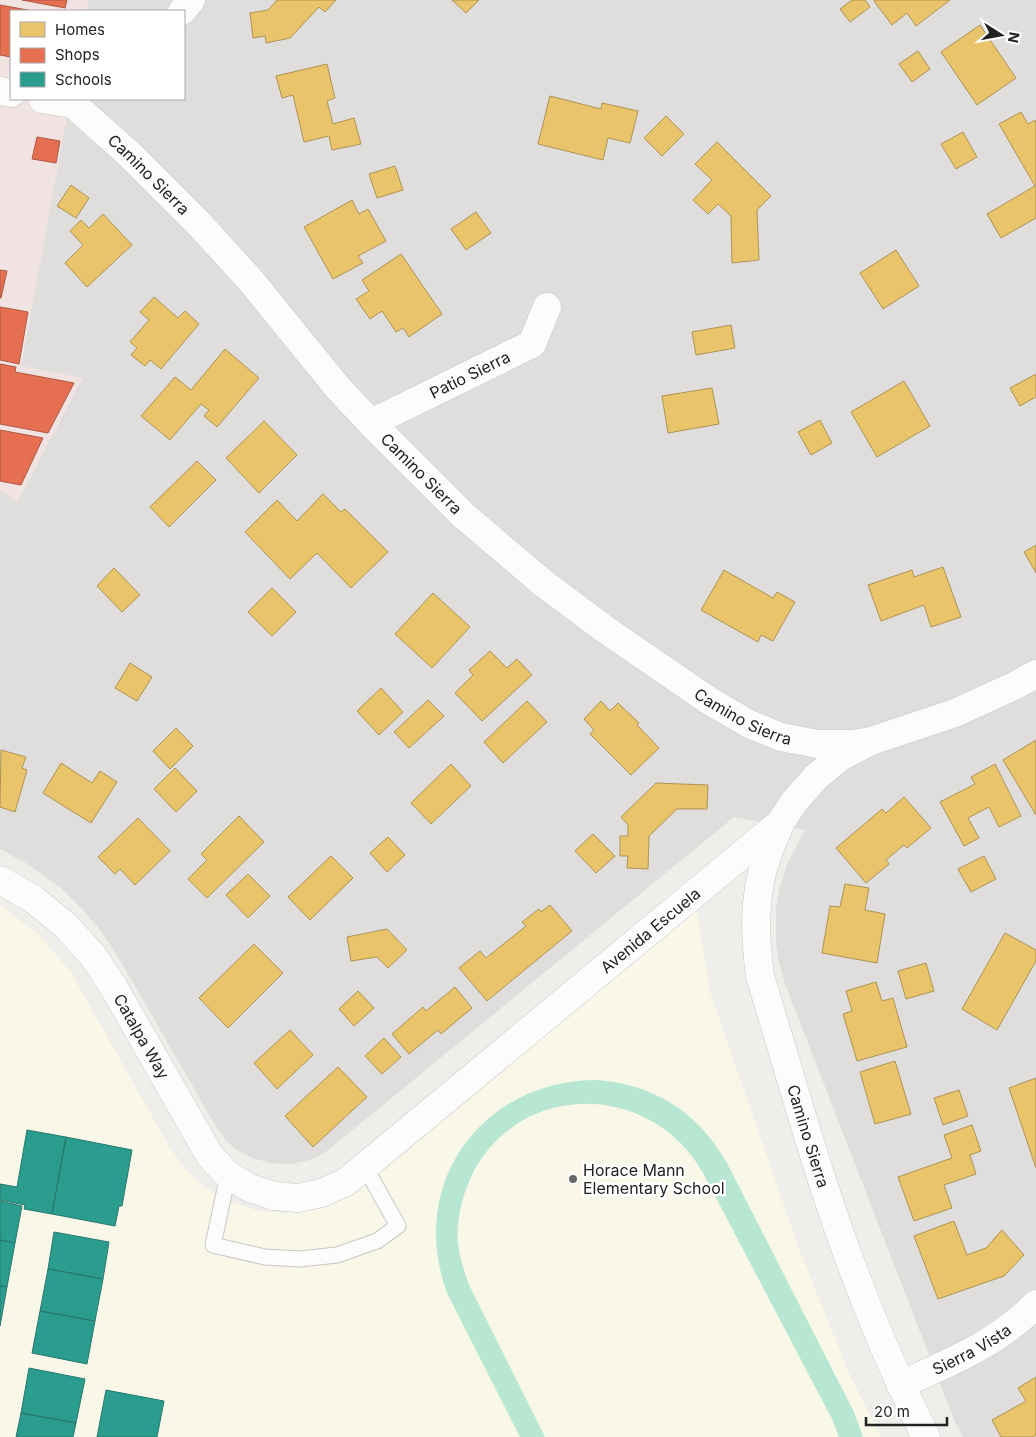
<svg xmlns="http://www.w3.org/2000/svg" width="1036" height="1437" viewBox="0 0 1036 1437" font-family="Inter,sans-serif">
	<rect width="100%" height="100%" fill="#f0eeeb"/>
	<path fill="#dfdedc" d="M89 0H1036V1437H963L955 1422 784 981 779 962 776 944V908L779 890 787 864 805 830 734 817 327 1151 310 1160 291 1164H281L271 1163 252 1158 235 1149 225 1139 214 1123 120 960 98 927 82 909 61 888 29 865 0 849V489L17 502 82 379 21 366 70 99H184V11H87Z"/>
	<path fill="#f1e3e1" d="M0 0H89L87 11H11V99H70L21 366 82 378 17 502 0 489Z"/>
	<path fill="#f8f7e8" d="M0 905 38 934 70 971 170 1148 186 1170 206 1188 229 1201 255 1210 282 1213 318 1209 358 1190 697 911 710 992 799 1249 849 1373 881 1437H0Z"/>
	<path fill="#b7e6d2" d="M594 1080C653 1083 698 1112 727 1163L854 1412 863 1437H839L832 1419 703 1173C652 1082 520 1079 472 1175 462 1196 456 1220 458 1244 460 1258 464 1271 469 1285L545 1437H520L448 1295C406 1187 479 1082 594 1080Z"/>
	<path fill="#e9c46a" stroke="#ad9354" d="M277 0H336L325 12 319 7 290 38 266 43 265 36 253 38 250 13 268 10Z
		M452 0H479L466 13Z
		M852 0H865L870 7 850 22 840 9Z
		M875 0H950L916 26 907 13 892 25 874 1Z
		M980 25 1016 78 977 105 941 52Z
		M918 51 930 69 912 82 899 64Z
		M327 64 335 98 327 101 333 124 354 118 361 144 332 150 329 136 304 142 293 95 282 98 276 76Z
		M550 96 601 109 602 103 638 111 630 143 608 138 603 160 538 144Z
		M1021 112 1028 124 1035 120 1036 123V218L1001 238 987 214 1035 186 999 124Z
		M666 116 684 134 662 156 644 138Z
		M963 132 977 157 956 169 941 144Z
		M717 142 771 196 757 210 759 260 732 263 731 216 718 204 708 214 693 200 712 180 695 164Z
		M395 166 403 190 377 198 369 174Z
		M71 185 89 198 76 218 57 206Z
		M352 200 359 214 368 209 386 241 358 256 363 263 333 279 304 227Z
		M476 212 491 233 466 250 451 229Z
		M103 214 132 245 87 287 65 263 83 245 70 231 81 220 89 228Z
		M896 250 919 286 883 309 860 273Z
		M401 254 442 314 409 337 403 328 396 332 382 311 370 319 356 299 369 291 362 280Z
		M154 297 178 318 185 311 199 324 161 369 150 360 145 366 131 355 137 348 130 342 149 320 140 312Z
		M731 325 735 348 696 355 692 332Z
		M225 349 259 378 217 427 204 416 209 410 201 404 170 440 141 416 175 377 191 390Z
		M1036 374V397L1020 406 1010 388Z
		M904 381 930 426 877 457 851 412Z
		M712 388 719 424 668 433 662 396Z
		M820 420 832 443 811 455 798 432Z
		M264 421 297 455 259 493 226 458Z
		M197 461 216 480 169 527 150 507Z
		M323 494 341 512 345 509 388 552 351 588 317 553 290 579 245 532 277 500 297 521Z
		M1036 545V573L1024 552Z
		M943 567 961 617 931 627 924 605 881 621 868 585 912 570 914 577Z
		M114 568 140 595 122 612 97 586Z
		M724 570 773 598 777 592 795 602 773 641 761 635 758 642 701 610Z
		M272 588 296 612 272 636 248 612Z
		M433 593 470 627 432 668 395 634Z
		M490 651 507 668 517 659 532 675 482 721 455 693 473 675 469 670Z
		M130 663 152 677 137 701 115 688Z
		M381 688 403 712 379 735 357 711Z
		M428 700 444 716 409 748 394 732Z
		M527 701 547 722 503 763 484 742Z
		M601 701 610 711 618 703 639 723 637 725 659 748 631 775 590 734 594 730 584 719Z
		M176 728 193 746 170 769 153 751Z
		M1036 740V815L1003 760Z
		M1 750 26 757 22 768 27 770 15 812 0 807Z
		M61 763 92 783 100 771 117 782 91 823 43 793Z
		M451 764 471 786 431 824 411 803Z
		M995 764 1021 816 999 827 989 807 968 818 979 838 964 846 940 802 975 784 971 777Z
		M175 768 197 791 176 812 154 789Z
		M656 783 708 785 707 809H677L649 836 648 869 627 868 628 856H620V836H628V825L621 817Z
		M904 797 931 828 907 848 904 845 886 860 889 864 866 883 836 848 882 809 886 813Z
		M239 816 264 842 207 898 188 879 207 860 201 854Z
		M138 818 170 851 135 885 120 869 115 874 98 857Z
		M593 834 615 856 596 873 575 851Z
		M388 837 405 855 387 872 370 853Z
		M331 856 353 878 310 920 288 897Z
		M984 856 996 879 971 892 958 869Z
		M248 874 270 896 248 918 226 895Z
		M845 884 869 888 865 910 885 914 877 963 822 953 830 906 840 907Z
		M550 905 572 931 487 1001 459 968 480 951 486 958 526 926 522 922 539 909 541 912Z
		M387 929 407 950 388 968 377 957 351 961 347 937Z
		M1005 933 1036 950V961L997 1030 962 1009Z
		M254 944 283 973 228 1028 199 998Z
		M926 963 934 991 906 999 898 971Z
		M876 982 882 1001 893 998 907 1047 857 1061 843 1014 852 1011 846 991Z
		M455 987 472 1008 441 1034 438 1030 409 1054 392 1034 423 1007 426 1011Z
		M358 991 374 1008 354 1026 339 1009Z
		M290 1030 313 1055 277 1089 254 1063Z
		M384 1038 401 1057 382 1074 365 1056Z
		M895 1061 911 1114 875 1124 860 1072Z
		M338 1067 367 1097 313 1147 285 1116Z
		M1036 1078V1168L1009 1088Z
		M959 1090 968 1116 943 1125 934 1098Z
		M972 1125 981 1151 970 1155 976 1174 944 1185 952 1208 914 1221 898 1177 952 1158 944 1135Z
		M954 1221 967 1255 986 1248 1002 1230 1024 1255 1004 1276 938 1299 914 1236Z
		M1036 1377V1435L1033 1437H1001L992 1420 1026 1401 1018 1388Z"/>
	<path fill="#e76f51" stroke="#ac5843" d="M22 0H67L65 8Z
		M0 5 33 11H11V57L0 55Z
		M37 137 60 141 56 163 32 159Z
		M0 270 7 271 1 298H0Z
		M0 307 28 312 19 364 0 360Z
		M0 364 16 367 15 372 74 383 48 433 0 424Z
		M0 430 43 438 21 485 0 481Z"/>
	<path fill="#2a9d8f" stroke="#28786e" d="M27 1130 66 1137 52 1214 24 1209 25 1205 0 1200V1184L17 1187Z
		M66 1137 132 1150 122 1206H119L115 1226 52 1214Z
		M0 1201 22 1206 15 1243 0 1240Z
		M54 1232 109 1242 103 1279 48 1269Z
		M0 1240 15 1243 7 1287 0 1286Z
		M48 1269 103 1279 95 1321 40 1311Z
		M0 1286 7 1287 0 1326Z
		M40 1311 95 1321 87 1364 32 1353Z
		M29 1368 85 1379 76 1423 21 1413Z
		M106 1390 164 1401 157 1437H97Z
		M21 1413 76 1423 73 1437H16Z"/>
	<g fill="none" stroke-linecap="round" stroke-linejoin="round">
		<defs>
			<path id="service" d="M228 1175 213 1245 265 1257 300 1259 337 1255 377 1241 398 1226 365 1167"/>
			<g id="minor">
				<path d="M182 11 191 0"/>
				<path d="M0 91 11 93"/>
				<path id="s1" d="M42 99 73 104 129 154 201 226 252 282 338 388 371 423 463 515 543 583 606 630 708 700 749 724 781 737 818 744H852L871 741"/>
				<path id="s2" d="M371 423 532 344 547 307"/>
				<path id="s3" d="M779 827C774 838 769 848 766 859 753 899 755 936 760 976 792 1080 820 1186 860 1287 879 1338 902 1388 926 1437"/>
				<path id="s4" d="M274 1196 298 1198 322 1193 346 1182 780 823 794 802 816 777 840 757 871 741 955 713 1014 686 1036 674"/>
				<path id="s5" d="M900 1385C948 1363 999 1343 1036 1304"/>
			</g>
			<g id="tertiary">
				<path id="s6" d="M0 880 33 899 65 925 93 956 113 986 210 1156 228 1175 250 1188 274 1196"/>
			</g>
		</defs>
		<use href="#service" stroke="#c9c8c7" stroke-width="17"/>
		<use href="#minor" stroke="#c9c8c7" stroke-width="29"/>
		<use href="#tertiary" stroke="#c9c8c7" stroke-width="29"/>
		<use href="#service" stroke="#fdfcfc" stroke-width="15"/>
		<use href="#minor" stroke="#fdfcfc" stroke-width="28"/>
		<use href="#tertiary" stroke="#fdfcfc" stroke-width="28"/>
	</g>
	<circle fill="#6a6968" stroke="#fff" stroke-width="2" cx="573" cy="1179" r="5"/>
	<g text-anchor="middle" stroke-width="5" stroke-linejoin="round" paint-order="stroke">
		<g font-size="16" fill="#222" stroke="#fff">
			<text dy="6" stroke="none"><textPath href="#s1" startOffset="135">Camino Sierra</textPath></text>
			<text dy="6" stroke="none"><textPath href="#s2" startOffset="110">Patio Sierra</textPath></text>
			<text dy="6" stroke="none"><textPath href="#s1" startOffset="540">Camino Sierra</textPath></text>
			<text dy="6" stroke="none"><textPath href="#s1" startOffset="945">Camino Sierra</textPath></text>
			<text dy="6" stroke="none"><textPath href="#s4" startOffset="470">Avenida Escuela</textPath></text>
			<text dy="6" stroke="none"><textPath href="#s6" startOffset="215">Catalpa Way</textPath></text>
			<text dy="6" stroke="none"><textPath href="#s3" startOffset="320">Camino Sierra</textPath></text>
			<text dy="6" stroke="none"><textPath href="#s5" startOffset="80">Sierra Vista</textPath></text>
		</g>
		<g font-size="16" fill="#222" stroke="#fff" text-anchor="start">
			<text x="583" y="1176">Horace Mann<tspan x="583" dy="18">Elementary School</tspan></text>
		</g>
	</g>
	<rect x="10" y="10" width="175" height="90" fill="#ffffff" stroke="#a7a7a7"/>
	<rect x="20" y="22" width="25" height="15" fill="#e9c46a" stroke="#a7a7a7"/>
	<text x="55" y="35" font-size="15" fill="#222222">Homes</text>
	<rect x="20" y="48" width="25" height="15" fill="#e76f51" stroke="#a7a7a7"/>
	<text x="55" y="60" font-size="15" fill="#222222">Shops</text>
	<rect x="20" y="72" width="25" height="15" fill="#2a9d8f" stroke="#a7a7a7"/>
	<text x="55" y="85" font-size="15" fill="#222222">Schools</text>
	<g transform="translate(1001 35) rotate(101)" stroke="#ffffff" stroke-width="4" paint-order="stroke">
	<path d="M0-4L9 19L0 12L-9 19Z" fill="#222222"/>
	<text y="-8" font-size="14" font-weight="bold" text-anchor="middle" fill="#222222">N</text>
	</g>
	<path d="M866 1417v8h81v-8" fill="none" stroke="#222222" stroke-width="2.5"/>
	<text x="874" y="1417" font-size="15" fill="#222222" stroke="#ffffff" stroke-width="4" paint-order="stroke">20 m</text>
</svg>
